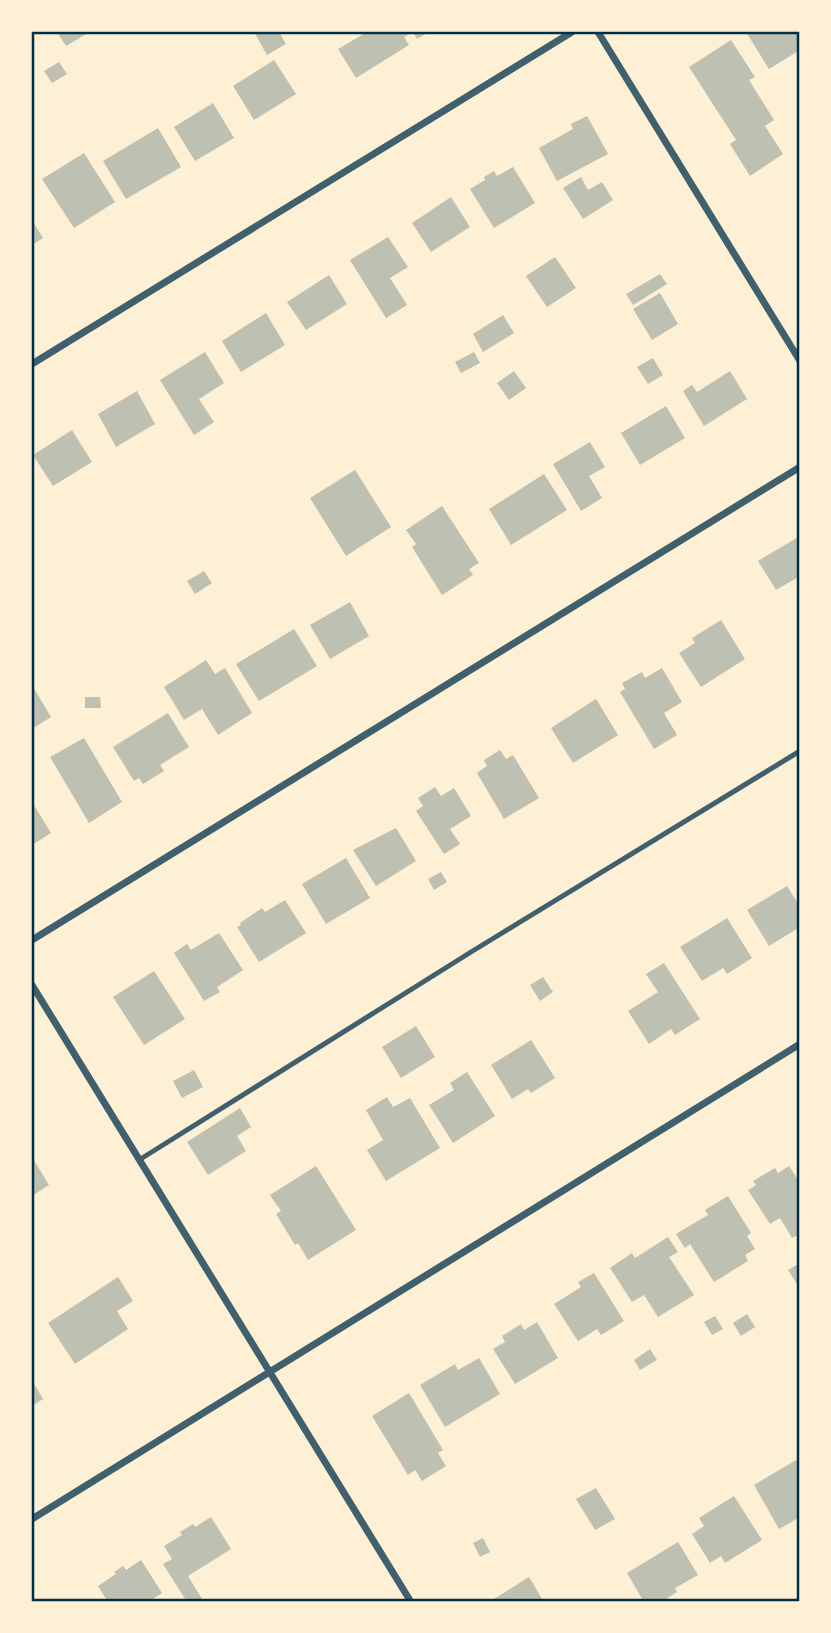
<svg xmlns="http://www.w3.org/2000/svg" width="831" height="1633" viewBox="0 0 831 1633" font-family="Jost,sans-serif">
	<rect width="100%" height="100%" fill="#fdf0d5"/>
	<path fill="#bec0b2" d="M57 32H90L66 46Z
		M254 32H279L286 44 267 55Z
		M367 32H429L417 39 413 32 404 37 409 45 356 78 338 49Z
		M746 32H800V50L769 69Z
		M731 40 755 77 749 80 774 120 765 126 783 154 750 176 730 144 736 140 689 67Z
		M274 60 296 94 254 120 233 86Z
		M59 62 67 74 52 83 44 71Z
		M213 103 234 138 195 161 174 127Z
		M587 116 608 154 557 181 539 148 573 129 571 124Z
		M158 128 181 167 126 199 103 161Z
		M84 153 115 202 74 228 42 179Z
		M513 167 535 203 494 228 470 189 485 180 484 177 494 171 497 176Z
		M581 177 588 190 602 182 613 200 583 219 563 188Z
		M451 197 470 227 431 252 412 223Z
		M32 220 43 238 32 245Z
		M388 237 408 267 390 278 407 305 386 318 350 260Z
		M555 257 576 288 547 307 526 276Z
		M660 274 667 284 633 305 626 294Z
		M329 275 347 304 306 330 287 302Z
		M660 293 678 324 652 340 633 309Z
		M266 313 285 345 241 372 222 341Z
		M503 315 514 333 483 352 473 334Z
		M205 352 224 383 199 399 214 422 194 435 160 380Z
		M474 352 480 363 461 373 455 362Z
		M653 358 663 375 648 384 637 367Z
		M514 371 526 388 509 400 497 383Z
		M730 371 747 399 704 426 683 391 692 385 697 392Z
		M137 391 155 424 116 447 98 414Z
		M666 406 685 438 640 465 621 433Z
		M72 430 92 462 53 486 33 455Z
		M590 442 605 467 589 476 602 498 581 511 553 464Z
		M355 470 391 527 346 556 310 498Z
		M544 474 567 510 511 545 489 509Z
		M442 506 479 563 469 569 473 575 442 595 412 547 416 544 406 530Z
		M800 536V576L776 590 758 561Z
		M204 571 212 583 195 594 187 581Z
		M350 602 369 636 330 659 310 625Z
		M721 620 745 659 701 687 679 653 695 643 692 638Z
		M294 629 317 666 259 701 236 664Z
		M206 660 215 674 225 668 252 713 218 735 202 709 184 720 164 687Z
		M662 668 682 702 664 713 677 735 654 749 620 692 625 689 622 683 642 672 645 678Z
		M32 685 51 717 32 729Z
		M85 697H100L101 708H85Z
		M596 699 618 735 573 763 551 728Z
		M168 713 189 747 160 765 164 771 143 784 139 778 134 781 113 747Z
		M84 738 122 802 89 823 50 757Z
		M500 750 506 759 513 755 539 798 504 819 477 773 487 766 484 760Z
		M435 787 441 796 454 788 471 816 450 829 460 844 444 854 416 811 423 806 418 798Z
		M32 802 51 833 32 845Z
		M396 828 416 861 376 886 353 850Z
		M346 858 370 898 326 924 302 884Z
		M441 872 447 882 434 890 428 879Z
		M787 886 800 907V927L769 946 747 910Z
		M285 900 306 933 259 962 237 927 241 925 240 923 262 908 265 912Z
		M727 918 752 958 727 974 723 968 702 981 680 947Z
		M219 933 243 970 217 987 220 992 204 1001 174 953 187 944 191 950Z
		M664 963 700 1019 675 1035 671 1029 649 1044 628 1011 658 992 646 974Z
		M154 971 185 1019 144 1045 113 997Z
		M543 977 553 992 540 1001 530 985Z
		M416 1026 435 1057 401 1078 382 1047Z
		M531 1040 555 1078 531 1093 528 1089 512 1099 491 1065Z
		M194 1070 203 1087 182 1098 173 1081Z
		M467 1072 495 1116 453 1143 429 1105 454 1090 450 1083Z
		M387 1097 393 1107 410 1098 440 1148 386 1181 367 1150 383 1140 366 1110Z
		M240 1108 251 1127 237 1136 246 1151 208 1175 187 1142Z
		M32 1157 49 1185 32 1196Z
		M316 1166 356 1230 308 1260 298 1243 295 1245 276 1214 281 1211 270 1195Z
		M789 1166 800 1183V1234L792 1238 780 1218 770 1224 748 1190 756 1185 753 1181 775 1168 778 1173Z
		M728 1196 751 1233 747 1236 755 1249 745 1255 748 1261 714 1282 690 1244 685 1248 676 1234 708 1215 705 1210Z
		M668 1237 678 1252 669 1257 694 1295 658 1317 644 1295 632 1302 610 1268 632 1253 635 1258Z
		M800 1263V1282L797 1284 788 1270Z
		M594 1273 624 1321 601 1335 597 1329 578 1341 554 1304 581 1287 578 1282Z
		M118 1277 133 1301 117 1311 128 1329 75 1364 48 1323Z
		M747 1314 755 1327 741 1336 733 1323Z
		M715 1316 723 1329 712 1335 704 1322Z
		M537 1322 558 1358 515 1384 493 1349 505 1342 502 1336 521 1324 524 1330Z
		M650 1349 657 1360 640 1370 634 1360Z
		M479 1358 500 1394 445 1427 420 1385 455 1364 458 1370Z
		M32 1380 43 1399 32 1406Z
		M409 1393 443 1450 438 1453 446 1466 422 1481 415 1470 408 1475 372 1416Z
		M796 1460 800 1466V1517L779 1529 754 1485Z
		M596 1488 615 1519 595 1530 576 1499Z
		M734 1496 762 1540 725 1563 721 1556 710 1563 692 1534 704 1526 699 1518Z
		M211 1517 231 1549 188 1576 204 1602H187L163 1564 172 1559 164 1546 182 1535 180 1532 193 1524 195 1527Z
		M483 1538 490 1552 480 1557 473 1543Z
		M678 1542 698 1575 675 1588 677 1592 661 1602H644L627 1573Z
		M141 1560 162 1593 148 1602H108L98 1586 116 1574 114 1572 123 1566 126 1570Z
		M529 1577 544 1602H489Z"/>
	<g fill="none" stroke-linecap="round" stroke-linejoin="round">
		<path stroke="#3f606c" stroke-width="5" d="M139 1160 471 952 800 751"/>
		<path stroke="#3f606c" stroke-width="7" d="M598 32 800 361
			M32 364 572 32
			M32 940 800 467
			M32 985 411 1602
			M32 1519 800 1044"/>
	</g>
	<rect width="831" height="1633" fill="none" stroke="#fdf0d5" stroke-width="66"/>
	<rect x="33" y="33" width="765" height="1567" fill="none" stroke="#003049" stroke-width="2.5"/>
</svg>
